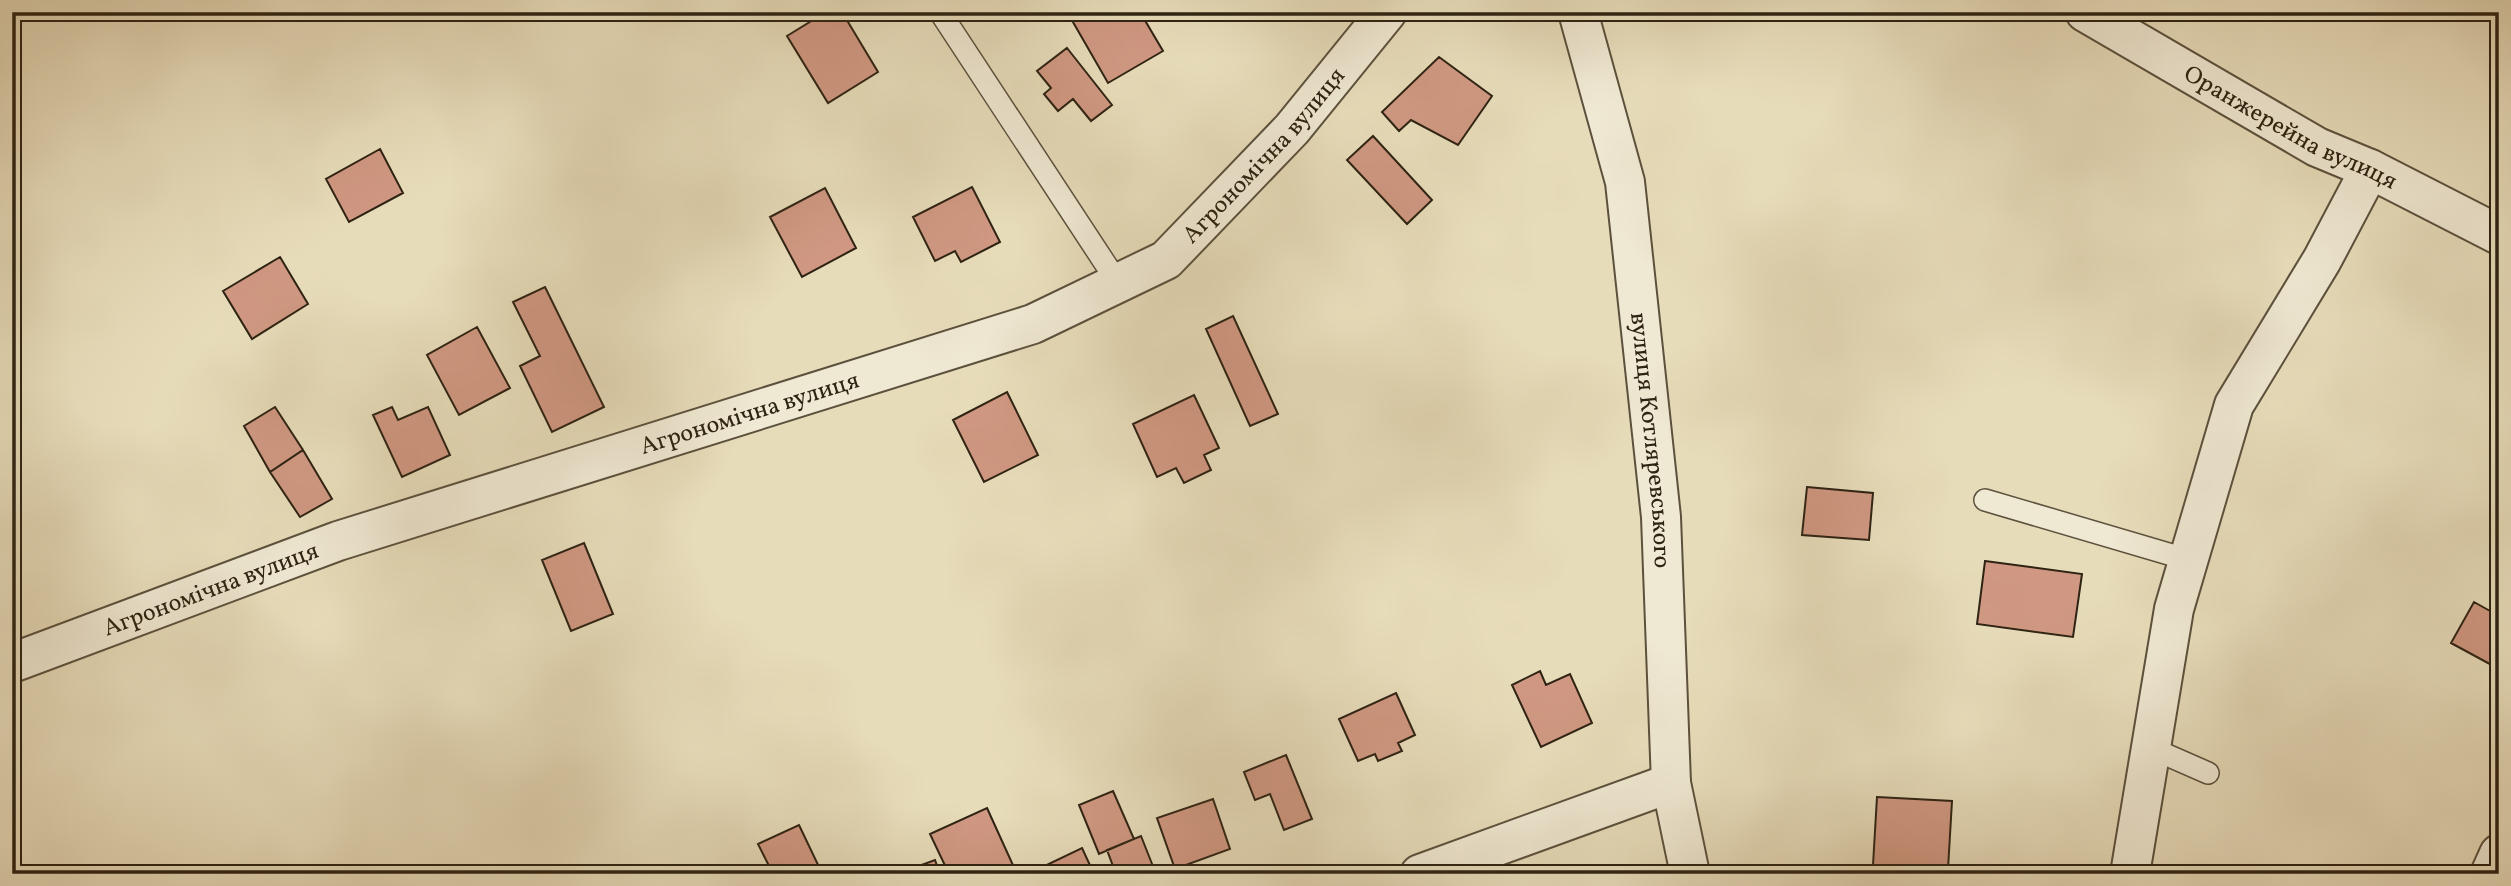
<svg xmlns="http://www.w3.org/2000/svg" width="2511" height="886" viewBox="0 0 2511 886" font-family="Vollkorn,serif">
	<rect width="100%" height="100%" fill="#e7dcba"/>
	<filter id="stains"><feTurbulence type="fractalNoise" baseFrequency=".00286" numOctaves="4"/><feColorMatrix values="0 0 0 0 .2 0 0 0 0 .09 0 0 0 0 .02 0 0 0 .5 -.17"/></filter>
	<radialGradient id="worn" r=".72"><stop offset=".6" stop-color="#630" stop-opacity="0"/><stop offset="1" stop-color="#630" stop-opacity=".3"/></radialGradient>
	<path fill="#d09882" stroke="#2e2313" stroke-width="2" d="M826 12H842L878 72 828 103 787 36Z
		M1089 12H1140L1163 51 1108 83 1073 22Z
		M1067 48 1112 105 1091 121 1073 99 1058 111 1044 94 1051 88 1037 71Z
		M1439 57 1492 96 1458 145 1411 120 1399 131 1382 112Z
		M1373 136 1432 200 1407 224 1347 160Z
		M380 149 403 193 349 222 326 179Z
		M972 187 1000 242 961 262 955 251 935 261 913 217Z
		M825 188 856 248 802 277 770 217Z
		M280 257 308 304 252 339 223 291Z
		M545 287 604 407 552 432 520 366 540 356 513 302Z
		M1233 316 1278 414 1250 426 1206 329Z
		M477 327 510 388 459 415 427 355Z
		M1007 392 1038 455 984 482 953 420Z
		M1194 395 1219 448 1204 455 1211 470 1184 483 1176 468 1157 477 1133 424Z
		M275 407 303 450 270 472 244 426Z
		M392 407 398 420 428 407 450 455 402 477 373 415Z
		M303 450 332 499 300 517 270 472Z
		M1807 487 1873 493 1869 540 1802 535Z
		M584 543 613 614 571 631 542 560Z
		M1985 561 2082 574 2073 637 1977 624Z
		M2474 602 2499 616V669L2451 643Z
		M1540 671 1546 685 1570 674 1592 723 1541 747 1512 685Z
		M1396 693 1415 735 1398 743 1402 751 1378 761 1375 754 1358 761 1339 719Z
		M1286 755 1312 819 1284 830 1270 794 1255 800 1244 772Z
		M1113 791 1134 839 1099 854 1079 805Z
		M1877 797 1952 801 1948 869 1873 865Z
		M1213 799 1230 849 1175 869 1157 818Z
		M987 808 1017 874H949L930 834Z
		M799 825 821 871 815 874H773L758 844Z
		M1141 836 1156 874H1116L1107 850Z
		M1082 848 1094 874H1033L1032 872Z
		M935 860 940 874H909L908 870Z"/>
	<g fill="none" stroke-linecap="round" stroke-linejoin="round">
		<defs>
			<path id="service" d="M940 12 1118 283
				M1985 500 2189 560
				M2151 748 2208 773"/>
			<g id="minor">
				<path id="s1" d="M2085 12 2317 147 2370 169 2499 235"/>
				<path d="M1420 874 1671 783"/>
				<path d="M2130 874 2174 609 2234 405 2322 260 2370 169"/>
				<path d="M2490 874 2499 854"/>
			</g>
			<g id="tertiary">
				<path id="s2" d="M1578 12 1625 182 1661 517 1671 783 1690 874"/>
				<path id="s3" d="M12 663 338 541 1033 324 1166 260 1292 129 1387 12"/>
			</g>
		</defs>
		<use href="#service" stroke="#5c513d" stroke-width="24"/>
		<use href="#minor" stroke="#5c513d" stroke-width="42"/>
		<use href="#tertiary" stroke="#5c513d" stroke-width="42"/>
		<use href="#service" stroke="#efe8d2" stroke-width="21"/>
		<use href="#minor" stroke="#efe8d2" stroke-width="38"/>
		<use href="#tertiary" stroke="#efe8d2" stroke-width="38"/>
	</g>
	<g text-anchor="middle" stroke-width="6" stroke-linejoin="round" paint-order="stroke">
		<g font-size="24" fill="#2e2313" stroke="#efe8d2">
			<text dy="8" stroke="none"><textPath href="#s1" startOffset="236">Оранжерейна вулиця</textPath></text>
			<text dy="8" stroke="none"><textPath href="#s3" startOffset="1367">Агрономічна вулиця</textPath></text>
			<text dy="8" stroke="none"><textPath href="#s3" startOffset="779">Агрономічна вулиця</textPath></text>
			<text dy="8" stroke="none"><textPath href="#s2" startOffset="436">вулиця Котляревського</textPath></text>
			<text dy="8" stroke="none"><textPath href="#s3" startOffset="212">Агрономічна вулиця</textPath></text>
		</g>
	</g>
	<rect width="2511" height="886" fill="none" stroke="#e7dcba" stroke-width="42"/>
	<rect x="14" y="14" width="2483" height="858" fill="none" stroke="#2e2313" stroke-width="3.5"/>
	<rect x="21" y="21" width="2469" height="844" fill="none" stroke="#2e2313" stroke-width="2"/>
	<rect width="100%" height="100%" filter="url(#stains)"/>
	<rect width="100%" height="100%" fill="url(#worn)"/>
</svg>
